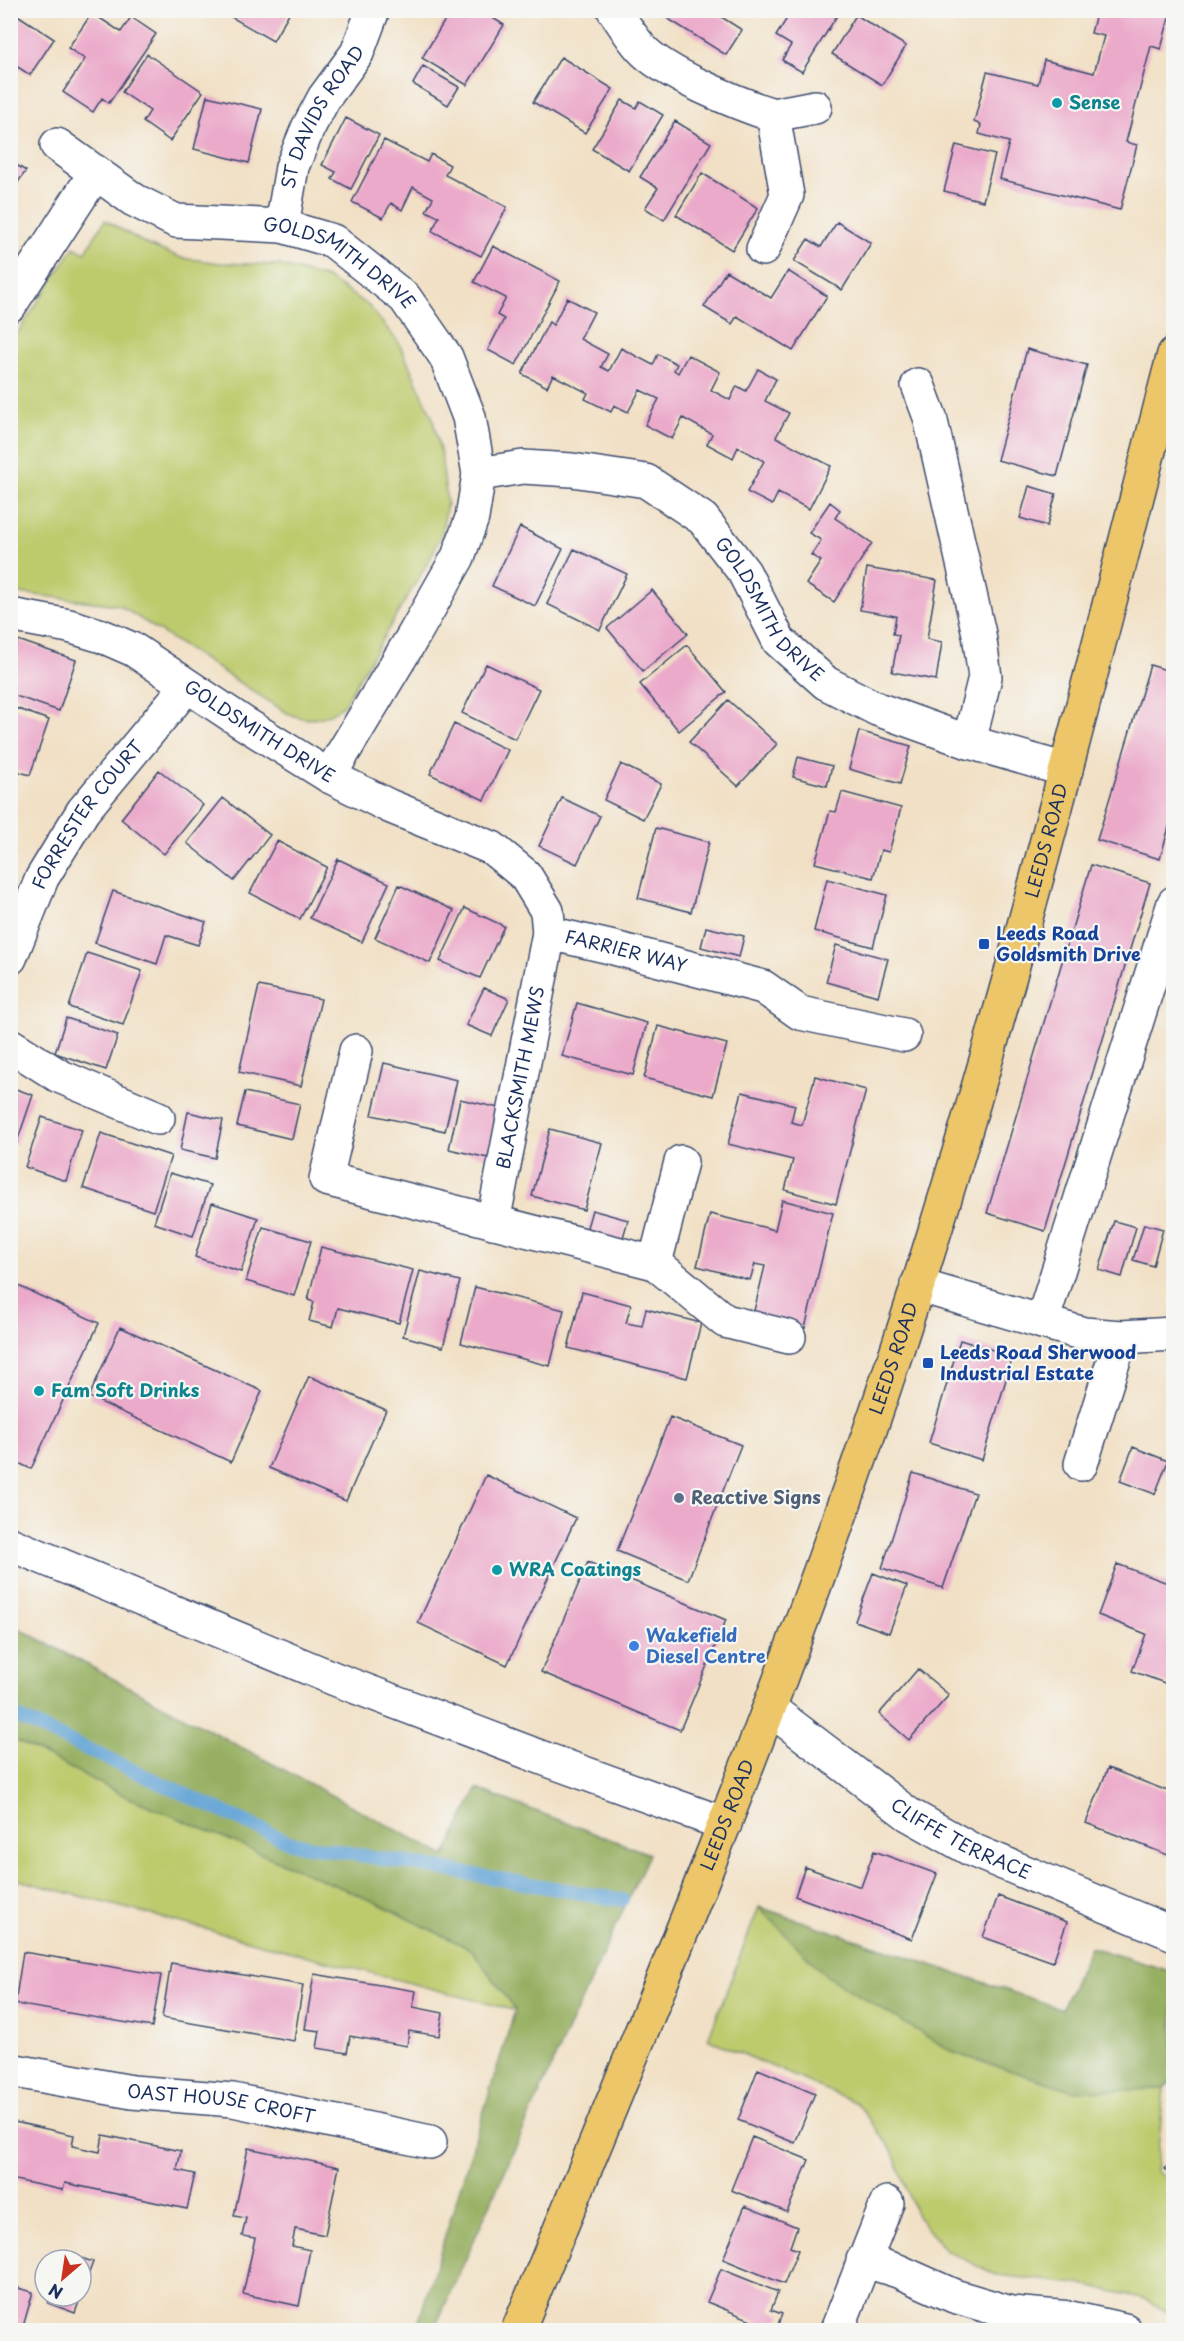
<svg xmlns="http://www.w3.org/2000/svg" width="1184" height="2341" viewBox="0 0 1184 2341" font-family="'Playpen Sans',sans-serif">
	<rect width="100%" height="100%" fill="#f6f6f2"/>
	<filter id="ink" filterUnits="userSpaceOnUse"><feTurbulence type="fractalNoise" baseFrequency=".0167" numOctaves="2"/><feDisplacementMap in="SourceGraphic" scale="12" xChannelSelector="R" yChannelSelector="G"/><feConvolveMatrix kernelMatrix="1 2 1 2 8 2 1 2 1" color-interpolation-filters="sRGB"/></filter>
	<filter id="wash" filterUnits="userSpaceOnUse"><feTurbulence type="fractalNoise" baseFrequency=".008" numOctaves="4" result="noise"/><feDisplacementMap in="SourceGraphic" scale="24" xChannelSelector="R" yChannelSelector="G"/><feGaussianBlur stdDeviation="1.35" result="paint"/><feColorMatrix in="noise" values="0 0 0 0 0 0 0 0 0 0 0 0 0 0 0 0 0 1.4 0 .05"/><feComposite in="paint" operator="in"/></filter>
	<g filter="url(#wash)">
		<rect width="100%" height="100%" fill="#f1e0c5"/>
		<path fill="#becb6d" stroke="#6c7d66" stroke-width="1.5" d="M105 220 148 245 182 258 220 263 279 265 327 278 368 305 399 343 432 416 441 454 447 503 442 532 431 557 344 704C326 720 309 723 287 713L119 605 11 592V343L74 247 85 253Z
			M10 1624 445 1856 477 1789 649 1854 570 2025 11 1878Z
			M759 1907 1062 2009 1090 1947 1173 1972V2079L1164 2089 1156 2171 1173 2185V2315L1143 2298 1077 2284 997 2275 946 2251 917 2216 892 2150 857 2103 708 2039Z"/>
		<path fill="#96af60" stroke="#586f5f" stroke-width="1.5" d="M11 1624 445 1856 477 1789 649 1854 570 2025 434 2330H416L515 2010 472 1950 377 1903 121 1794 11 1738Z
			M759 1907 1062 2009 1090 1947 1173 1972V2079L1164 2089 1075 2091 954 2053 825 1975Z"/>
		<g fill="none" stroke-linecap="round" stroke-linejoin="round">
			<path stroke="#63a4d6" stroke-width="14" d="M10 1714 291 1843 622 1900"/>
		</g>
		<g id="blocks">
			<path fill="#ebaaca" d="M10 10 54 39 30 75 10 62Z
				M219 10H291L273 41Z
				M451 10H480L504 25 467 85 422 58Z
				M654 10H717L715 13 742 30 726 55Z
				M792 10H832L838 14 802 72 782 60 791 45 776 36Z
				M1097 10H1171L1161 49 1151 46 1126 142 1137 145 1120 210 1000 179 1009 142 979 134 981 125 974 122 987 72 1038 84 1044 60 1094 73 1104 36 1091 33Z
				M92 13 121 32 131 17 156 34 109 103 102 98 93 112 63 92 85 59 68 48Z
				M856 15 906 46 882 85 832 54Z
				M147 54 203 92 170 141 143 122 150 111 122 92Z
				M561 57 613 89 585 133 533 102Z
				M423 66 459 87 448 105 413 84Z
				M207 96 262 109 249 163 194 149Z
				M622 100 636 108 640 101 663 115 629 171 592 149Z
				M346 118 379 135 351 189 332 179 336 172 322 165Z
				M675 121 711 143 664 220 645 208 658 188 640 177Z
				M384 140 427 162 431 154 450 165 445 175 507 207 481 256 432 231 439 217 426 211 433 198 413 187 402 210 391 203 383 218 352 202Z
				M956 145 995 155 983 201 944 191Z
				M10 161 26 171 10 193Z
				M702 173 758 208 732 250 676 215Z
				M837 222 871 243 842 290 794 261 808 239 821 247Z
				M493 246 560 281 516 365 488 350 504 319 497 315 506 298 474 282Z
				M726 271 771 298 788 271 827 296 793 351 737 316 732 324 704 307Z
				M567 298 594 312 580 339 608 354 601 367 609 371 621 348 653 365 658 354 677 364 674 370 678 373 688 355 720 372 711 390 730 400 737 386 746 391 758 369 776 379 765 401 789 413 776 437 831 466 809 509 778 493 772 505 747 492 764 461 738 447 733 458 707 444 712 434 683 418 672 439 645 425 659 399 640 390 628 412 614 405 611 412 585 399 588 393 553 375 547 387 522 374 549 322 553 325Z
				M1027 349 1087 365 1057 476 997 460Z
				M1029 486 1056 494 1047 526 1020 518Z
				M830 502 840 510 835 518 872 543 834 602 806 584 821 561 811 555 821 540 809 533Z
				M520 527 563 549 535 606 492 586Z
				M574 549 627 574 600 630 547 604Z
				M867 568 937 580 927 639 942 642 936 680 892 672 899 635 893 634 896 616 860 610Z
				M652 590 688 634 643 671 607 628Z
				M18 640 76 660 59 711 10 694V663Z
				M687 645 726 692 679 731 640 684Z
				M486 664 539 689 515 739 462 713Z
				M1150 665 1173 672V813L1160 859 1097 840Z
				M728 700 777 744 738 786 689 742Z
				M10 706 49 720 30 775 10 769Z
				M454 724 508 750 484 800 430 774Z
				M859 731 911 746 900 784 849 769Z
				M798 757 832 766 827 786 793 777Z
				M621 764 661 784 643 819 604 800Z
				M159 770 203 805 164 854 121 819Z
				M842 792 901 808 889 852 881 850 873 878 815 863 830 811 836 812Z
				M223 798 270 835 234 881 187 843Z
				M562 798 600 816 577 864 539 846Z
				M656 828 709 842 691 912 638 898Z
				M277 841 327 867 300 919 250 893Z
				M338 859 389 883 362 942 310 918Z
				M1091 865 1150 883 1045 1231 987 1213Z
				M827 879 887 895 873 947 814 931Z
				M399 885 454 910 430 963 375 938Z
				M113 891 206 922 198 945 166 935 157 964 95 943Z
				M465 908 504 926 480 978 440 961Z
				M706 927 744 936 739 957 701 947Z
				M836 945 888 959 878 996 826 982Z
				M87 953 142 971 123 1025 69 1007Z
				M259 986 321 999 301 1086 239 1072Z
				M484 988 509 999 492 1036 466 1025Z
				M577 1003 647 1023 633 1075 562 1056Z
				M66 1018 118 1035 106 1070 55 1053Z
				M658 1026 727 1044 713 1096 644 1078Z
				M384 1063 457 1080 445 1131 372 1115Z
				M815 1076 866 1090 836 1204 785 1190 793 1160 728 1144 742 1092 795 1105 791 1122 802 1125Z
				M10 1087 33 1095 16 1145 10 1143Z
				M245 1092 300 1104 292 1139 237 1126Z
				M460 1099 499 1108 488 1158 449 1149Z
				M188 1112 223 1120 215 1158 180 1150Z
				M42 1117 82 1130 66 1181 25 1167Z
				M550 1129 602 1143 584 1210 532 1196Z
				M101 1133 171 1156 153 1211 83 1188Z
				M170 1173 210 1185 193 1236 154 1223Z
				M782 1200 833 1213 805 1328 753 1315 765 1266 755 1264 750 1280 697 1266 710 1214 775 1230Z
				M212 1203 258 1218 241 1272 195 1257Z
				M592 1210 628 1220 622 1241 586 1231Z
				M1114 1221 1136 1227 1122 1277 1099 1270Z
				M1144 1224 1163 1229 1153 1266 1133 1260Z
				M263 1227 311 1241 294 1296 246 1281Z
				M321 1247 413 1270 399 1323 338 1308 333 1327 309 1321 314 1302 308 1300Z
				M420 1271 460 1281 443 1347 403 1336Z
				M10 1282 99 1323 31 1469 10 1459Z
				M475 1287 564 1310 550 1366 461 1343Z
				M582 1292 631 1305 626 1323 642 1326 646 1309 701 1323 687 1378 568 1348Z
				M120 1327 262 1391 231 1462 89 1397Z
				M960 1340 1013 1356 982 1460 929 1443Z
				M309 1376 386 1410 346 1501 269 1468Z
				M670 1417 741 1445 688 1580 617 1551Z
				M1133 1447 1168 1461 1155 1494 1120 1481Z
				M913 1473 975 1493 943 1588 882 1568Z
				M486 1475 576 1518 507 1665 418 1623Z
				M588 1562 726 1620 680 1730 541 1672Z
				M1117 1564 1173 1585V1675L1170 1685 1132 1671 1146 1634 1098 1615Z
				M873 1573 907 1586 889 1633 855 1621Z
				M918 1669 949 1695 909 1740 879 1714Z
				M1108 1768 1173 1793V1857L1086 1823Z
				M874 1851 937 1874 912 1939 795 1896 805 1867 861 1887Z
				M998 1896 1067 1922 1053 1962 983 1937Z
				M23 1952 161 1975 152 2027 15 2004Z
				M171 1963 303 1985 294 2041 162 2018Z
				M314 1974 416 1991 413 2007 443 2013 439 2036 409 2031 407 2046 350 2036 347 2053 317 2048 320 2031 305 2029Z
				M758 2069 815 2093 795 2143 738 2120Z
				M10 2121 74 2135 72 2146 100 2152 103 2135 181 2151 177 2170 195 2174 187 2209 65 2183 63 2190 10 2179Z
				M752 2137 809 2160 787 2212 731 2190Z
				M248 2148 339 2167 325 2235 295 2229 292 2246 310 2250 299 2306 243 2294 255 2238 242 2236 246 2218 234 2216Z
				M1173 2158V2176L1165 2169Z
				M745 2206 797 2227 790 2247 798 2250 784 2284 723 2259Z
				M66 2253 93 2262 81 2295V2260H63Z
				M721 2269 778 2292 771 2310 782 2314 776 2330 707 2302Z
				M10 2286 33 2292 22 2330H10Z
				M51 2296H81L75 2313 48 2303Z"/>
		</g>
	</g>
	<g filter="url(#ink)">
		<use href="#blocks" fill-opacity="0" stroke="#3b4a6d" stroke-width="1.5"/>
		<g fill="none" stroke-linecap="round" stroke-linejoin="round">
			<defs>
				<g id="minor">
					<path d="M614 10C623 23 631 37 641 48 664 74 739 104 773 115L787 195 763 249"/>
					<path d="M773 115 815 107"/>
					<path id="s1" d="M57 145 134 200 176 221 282 226 333 241 405 298 446 357 469 417 479 474 472 518 458 557 415 633 329 776"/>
					<path id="s2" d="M282 226 292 167 308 128 324 98 357 53 373 10"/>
					<path d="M10 305 96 172"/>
					<path d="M918 385 930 417 979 634 985 677 969 742"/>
					<path id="s3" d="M479 474 523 467 572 470 646 481 703 519 744 572 779 641 826 683 877 709 969 742 1066 770"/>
					<path id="s4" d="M10 615 69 626 102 636 134 650 242 722 329 776 389 806 492 848 525 875 547 911 549 933 614 948 763 987 800 1013 904 1035"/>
					<path id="s5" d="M10 958 42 878 83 811 187 686"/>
					<path d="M10 1045 59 1076 158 1118"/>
					<path d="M356 1051 326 1179 655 1263"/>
					<path d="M681 1162 655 1263 725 1321 789 1337"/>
					<path id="s6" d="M493 1222 549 933"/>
					<path d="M917 1285 1084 1334 1121 1337 1174 1334"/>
					<path d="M1042 1322 1174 903"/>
					<path d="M1081 1464 1121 1337"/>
					<path d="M10 1544 335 1679 548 1760 725 1824"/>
					<path id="s7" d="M770 1709 908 1814 972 1850 1174 1934"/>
					<path id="s8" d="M10 2070 132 2092 233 2100 430 2142"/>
					<path d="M863 2260 898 2271 954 2296 1011 2313 1071 2318 1125 2330"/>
					<path d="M837 2330 887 2203"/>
				</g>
				<g id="major">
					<path id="s9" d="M518 2330C642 2034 764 1737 869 1433 991 1079 1080 715 1174 354"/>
				</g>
			</defs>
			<use href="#minor" stroke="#3b4a6d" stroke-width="36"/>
			<use href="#major" stroke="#3b4a6d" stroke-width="36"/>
			<use href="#minor" stroke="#fff" stroke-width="33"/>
			<use href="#major" stroke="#ecc669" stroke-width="33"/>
		</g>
	</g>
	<g fill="#0f9aa8" stroke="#f6f6f2" stroke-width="2">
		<circle cx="1057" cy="103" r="6"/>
		<circle cx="39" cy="1391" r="6"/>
		<circle cx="497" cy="1570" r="6"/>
	</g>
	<g fill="#1a4fb4" stroke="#f6f6f2" stroke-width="2">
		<rect x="978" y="938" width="12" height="12" rx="3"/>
		<rect x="922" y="1357" width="12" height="12" rx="3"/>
	</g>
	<circle fill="#5c6f8a" stroke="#f6f6f2" stroke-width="2" cx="679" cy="1498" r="6"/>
	<circle fill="#3f7fe0" stroke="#f6f6f2" stroke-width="2" cx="634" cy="1646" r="6"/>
	<g text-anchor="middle" stroke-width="4.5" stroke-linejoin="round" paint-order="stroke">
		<g font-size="18" font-weight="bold" fill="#0d838f" stroke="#f6f6f2" text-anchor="start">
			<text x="1069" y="109">Sense</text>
			<text x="51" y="1397">Fam Soft Drinks</text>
			<text x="509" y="1576">WRA Coatings</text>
		</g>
		<g font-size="18" fill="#1b2f5e" stroke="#f6f6f2">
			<text dy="6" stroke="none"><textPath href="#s2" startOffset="118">ST DAVIDS ROAD</textPath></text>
			<text dy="6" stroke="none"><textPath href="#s1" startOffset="316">GOLDSMITH DRIVE</textPath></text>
			<text dy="6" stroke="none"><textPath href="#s3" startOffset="350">GOLDSMITH DRIVE</textPath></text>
			<text dy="6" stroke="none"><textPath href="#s4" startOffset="279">GOLDSMITH DRIVE</textPath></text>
			<text dy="6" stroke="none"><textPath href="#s5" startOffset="164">FORRESTER COURT</textPath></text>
			<text dy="6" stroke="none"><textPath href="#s9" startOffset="1582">LEEDS ROAD</textPath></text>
			<text dy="6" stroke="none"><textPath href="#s4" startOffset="726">FARRIER WAY</textPath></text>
			<text dy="6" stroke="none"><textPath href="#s6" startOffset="147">BLACKSMITH MEWS</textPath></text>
			<text dy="6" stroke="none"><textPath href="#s9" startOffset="1042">LEEDS ROAD</textPath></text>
			<text dy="6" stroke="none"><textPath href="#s9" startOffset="556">LEEDS ROAD</textPath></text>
			<text dy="6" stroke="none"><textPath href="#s7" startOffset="232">CLIFFE TERRACE</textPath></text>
			<text dy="6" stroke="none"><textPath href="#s8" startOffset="214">OAST HOUSE CROFT</textPath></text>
		</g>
		<g font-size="18" font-weight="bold" fill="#164399" stroke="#f6f6f2" text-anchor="start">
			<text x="996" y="940">Leeds Road<tspan x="996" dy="21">Goldsmith Drive</tspan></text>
			<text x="940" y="1359">Leeds Road Sherwood<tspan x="940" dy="21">Industrial Estate</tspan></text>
		</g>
		<g font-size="18" font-weight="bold" fill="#4e5e75" stroke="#f6f6f2" text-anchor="start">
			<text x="691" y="1504">Reactive Signs</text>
		</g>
		<g font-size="18" font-weight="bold" fill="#366cbe" stroke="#f6f6f2" text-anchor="start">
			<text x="646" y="1642">Wakefield<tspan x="646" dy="21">Diesel Centre</tspan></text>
		</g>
	</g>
	<rect width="1184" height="2341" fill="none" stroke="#f6f6f2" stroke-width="36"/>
	<g transform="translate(63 2278) rotate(209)"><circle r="28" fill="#f6f6f2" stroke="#9ea6b7" stroke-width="1.5"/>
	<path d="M0-4.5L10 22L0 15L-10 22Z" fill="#c8321e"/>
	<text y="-9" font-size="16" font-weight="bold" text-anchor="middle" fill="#1b2f5e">N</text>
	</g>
</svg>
